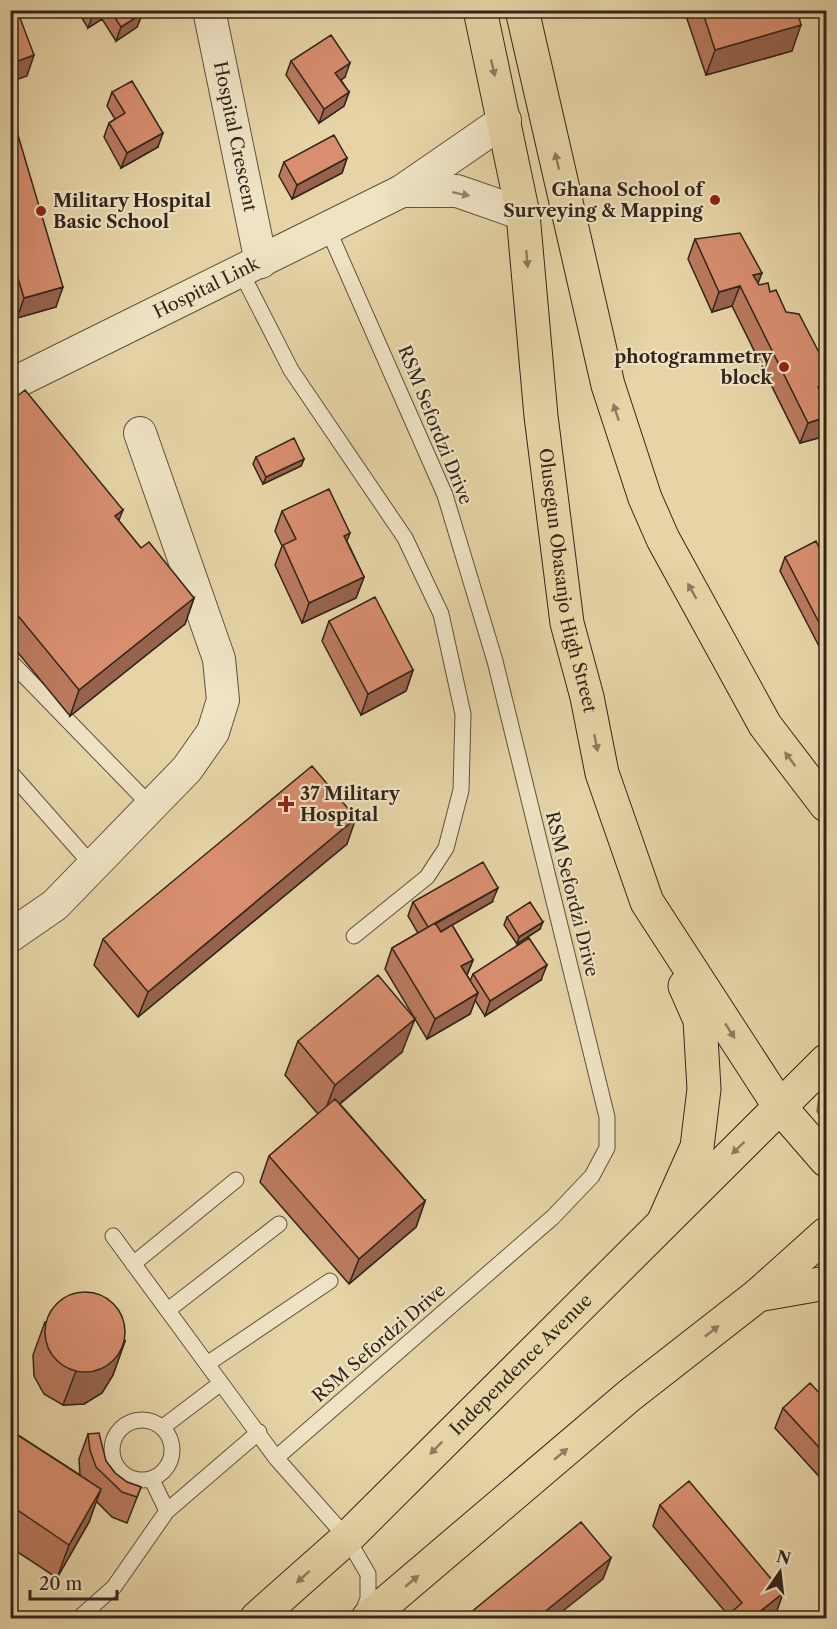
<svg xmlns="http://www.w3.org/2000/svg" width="837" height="1629" viewBox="0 0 837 1629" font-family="'Libre Caslon Text',serif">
	<rect width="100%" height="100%" fill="#e6d4a6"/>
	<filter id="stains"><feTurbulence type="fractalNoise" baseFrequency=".00333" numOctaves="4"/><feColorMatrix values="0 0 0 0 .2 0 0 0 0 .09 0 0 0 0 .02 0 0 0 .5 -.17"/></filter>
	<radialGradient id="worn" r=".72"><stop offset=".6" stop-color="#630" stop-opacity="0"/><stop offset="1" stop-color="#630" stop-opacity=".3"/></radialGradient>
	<path fill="#aebe8c" stroke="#707254" stroke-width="1.5" d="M826 1084V1126L817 1111 820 1090Z"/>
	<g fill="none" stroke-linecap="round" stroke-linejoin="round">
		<defs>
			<path id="lane" d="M241 272 291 370 405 538 441 614 463 714 461 790 446 848 427 877 354 936
				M10 661 151 806
				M10 772 93 866
				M113 1236 276 1458 347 1538 368 1574V1599L361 1616
				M133 1264 236 1180
				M168 1310 279 1224
				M207 1364 330 1281
				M112 1450a30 30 0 1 1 60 0a30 30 0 1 1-60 0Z
				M163 1427 221 1383
				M276 1458 553 1217 592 1176 607 1148V1117L495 661 445 495 327 227
				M152 1480 167 1511
				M79 1618 114 1587 167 1511 259 1432"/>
			<g id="street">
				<path id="s1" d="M209 10 261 262"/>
				<path d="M402 191H457L523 214"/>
				<path id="s2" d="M10 385 402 191 505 120"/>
				<path d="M10 936 55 905 187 769 213 732 223 700 219 659 140 433"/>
			</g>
			<g id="primary">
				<path id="s3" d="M480 10 523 214 541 416 567 623 587 697 602 773 647 902 780 1107 826 1160"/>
				<path d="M522 10 608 385 645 498 663 539 765 725 826 805"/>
				<path d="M664 1221 697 1147 704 1089 700 1020 685 986"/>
				<path d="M758 1295 826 1283"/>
			</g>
			<g id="highway">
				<path id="s4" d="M257 1618 347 1538 826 1061"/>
				<path d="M368 1618 630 1395 758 1295 826 1234"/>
			</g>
		</defs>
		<use href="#lane" stroke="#60513e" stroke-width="17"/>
		<use href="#street" stroke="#60513e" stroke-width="34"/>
		<use href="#primary" stroke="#33251b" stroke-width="35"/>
		<use href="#highway" stroke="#33251b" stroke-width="35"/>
		<use href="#lane" stroke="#efe3c5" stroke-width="15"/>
		<use href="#street" stroke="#efe3c5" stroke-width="32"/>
		<use href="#primary" stroke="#e6d4a6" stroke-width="33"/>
		<use href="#highway" stroke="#e6d4a6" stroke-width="33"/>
	</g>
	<path fill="#ba7a5f" stroke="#33251b" stroke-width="1.5" d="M77 10H141L137 27 116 41 102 19 88 28Z
		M684 10H797L792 51 706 75Z
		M291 61 345 77 341 80 349 92 344 106 319 123 286 75Z
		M112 92 158 147 121 168 104 137 109 123 115 119 107 106Z
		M10 115 56 307 17 318 10 298Z
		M347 158 342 173 292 199 279 176 284 162Z
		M695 239 758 284 759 285 770 292 826 436 800 443 732 306 712 312 688 259Z
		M10 402 119 521 141 548 194 598 185 624 70 716 10 643Z
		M256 457 304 459 301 466 263 484 253 464Z
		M282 511 347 541 364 577 356 598 302 623 275 565 282 546 275 531Z
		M785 557 826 562V647L821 650 780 571Z
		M329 621 413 670 406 691 361 715 322 641Z
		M347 844 138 1017 94 965 103 939Z
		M413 902H492L452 925 473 960 467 975 470 981 473 974 541 980 485 1016 475 1000 470 1014 427 1039 385 969 392 948 418 933 408 916Z
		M507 917 540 929 517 944 504 925Z
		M298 1041 402 1052 340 1104 425 1201 416 1227 349 1284 260 1182 269 1156 318 1114 285 1075Z
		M45 1322 125 1341 113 1375 102 1393 84 1404 63 1405 44 1394 34 1376 33 1355Z
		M826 1400V1484L775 1428 783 1408Z
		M10 1430 80 1475 79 1459 88 1434 106 1461 115 1473 127 1482 141 1487 127 1523 112 1517 96 1501 89 1522 57 1578 10 1547Z
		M660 1505 783 1593 776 1613 770 1618H726L728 1615 653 1526Z"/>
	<path fill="#97634e" stroke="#33251b" stroke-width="1.5" d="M98 10H105L102 19 88 28 93 14Z
		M143 13 137 27 116 41 121 27Z
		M801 25 792 51 706 75 715 50Z
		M34 55 27 76 10 82V64Z
		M350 63 345 77 330 87 335 73Z
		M349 92 344 106 319 123 324 109Z
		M163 133 158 147 121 168 127 153Z
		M347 158 342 173 292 199 297 185Z
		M762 273 754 294 753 275Z
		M740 286 732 306 712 312 719 292Z
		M63 287 56 307 17 318 24 298Z
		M826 385V404L818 387Z
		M826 417V436L800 443 808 423Z
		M304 459 301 466 263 484 266 477Z
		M123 510 113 535 115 516Z
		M350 533 342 553 344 536Z
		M364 577 356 598 302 623 309 603Z
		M194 598 185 624 70 716 79 690Z
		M826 635V647L821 650 826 636Z
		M413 670 406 691 361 715 368 694Z
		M356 818 347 844 138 1017 148 992Z
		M498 888 492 902 423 942 428 928Z
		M543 922 540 929 517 944 519 937Z
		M473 960 465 980 461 966Z
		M547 965 541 980 485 1016 490 1001Z
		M478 993 470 1014 427 1039 435 1019Z
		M415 1019 402 1052 322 1118 335 1085Z
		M425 1201 416 1227 349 1284 359 1259Z
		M125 1341 113 1375 102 1393 84 1404 63 1405 76 1371Z
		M101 1489 89 1522 57 1578 69 1545Z
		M611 1558 603 1579 554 1618H537Z
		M18 1562 10 1582V1574Z
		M783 1593 776 1613 770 1618H752Z"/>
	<path fill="#d88e6f" stroke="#33251b" stroke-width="1.5" d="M10 10H17L34 55 10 64Z
		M91 10H98L93 14Z
		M110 10H141L143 13 121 27Z
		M702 10H797L801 25 715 50Z
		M331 35 350 63 335 73 349 92 324 109 291 61Z
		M132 81 163 133 127 153 109 123 125 113 112 92Z
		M10 115H12L63 287 24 298 10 252Z
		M334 135 347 158 297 185 284 162Z
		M740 233 762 273 753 275 759 285 768 283 770 292 776 290 786 312 799 314 826 366V385L818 387 826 400V417L808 423 740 286 719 292 695 239Z
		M25 390 123 510 115 516 141 548 149 542 194 598 79 690 10 606V402Z
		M294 438 304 459 266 477 256 457Z
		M329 489 350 533 344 536 364 577 309 603 283 545 296 539 282 511Z
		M816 541 826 562V636L785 557Z
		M375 597 413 670 368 694 329 621Z
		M312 766 356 818 148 992 103 939Z
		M483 862 498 888 428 927 413 902Z
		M530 902 543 922 519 937 507 917Z
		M435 923 441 932 452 925 473 960 461 966 478 993 435 1019 392 948Z
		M529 938 547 965 490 1001 473 974Z
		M378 975 415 1019 335 1085 298 1041Z
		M335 1099 425 1201 359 1259 269 1156Z
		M45 1332a40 40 0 1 1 80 0a40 40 0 1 1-80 0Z
		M810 1383 826 1400V1455L783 1408Z
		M10 1430 101 1489 69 1545 10 1505Z
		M99 1433 106 1461 115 1473 127 1482 141 1487 137 1497 122 1492 96 1467 90 1450 88 1434Z
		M689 1481 783 1593 752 1618H730L728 1615 742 1603 660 1505Z
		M581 1522 611 1558 537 1618H464Z
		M10 1557 18 1562 10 1574Z"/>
	<defs><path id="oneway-solid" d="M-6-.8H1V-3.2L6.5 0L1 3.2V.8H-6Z" transform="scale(1.5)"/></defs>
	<g fill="#8c7c60">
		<use href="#oneway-solid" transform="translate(493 68) rotate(77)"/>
		<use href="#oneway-solid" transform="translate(557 161) rotate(-103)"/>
		<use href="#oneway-solid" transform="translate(527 259) rotate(85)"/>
		<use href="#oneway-solid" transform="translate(616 412) rotate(-108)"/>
		<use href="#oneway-solid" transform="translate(692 591) rotate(-119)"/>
		<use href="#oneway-solid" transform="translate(596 743) rotate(79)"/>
		<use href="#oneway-solid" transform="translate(790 759) rotate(-127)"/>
		<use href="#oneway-solid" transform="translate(730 1031) rotate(57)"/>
		<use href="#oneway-solid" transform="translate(738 1148) rotate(136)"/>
		<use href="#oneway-solid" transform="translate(712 1331) rotate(-38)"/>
		<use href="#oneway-solid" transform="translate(436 1448) rotate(135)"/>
		<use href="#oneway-solid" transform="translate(561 1454) rotate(-40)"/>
		<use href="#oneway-solid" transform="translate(303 1577) rotate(138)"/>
		<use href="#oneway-solid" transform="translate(412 1581) rotate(-40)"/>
	</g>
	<use fill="#918470" href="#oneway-solid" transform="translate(461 194) rotate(12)"/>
	<g fill="#8f2418" stroke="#efe3c5" stroke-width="2">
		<circle cx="715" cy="200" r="6"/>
		<circle cx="41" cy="211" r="6"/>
		<circle cx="784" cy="367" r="6"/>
		<path d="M283 795h6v6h6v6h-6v6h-6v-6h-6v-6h6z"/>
	</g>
	<g text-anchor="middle" stroke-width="4.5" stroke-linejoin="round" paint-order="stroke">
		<g font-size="18" fill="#33251b" stroke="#efe3c5">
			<text dy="6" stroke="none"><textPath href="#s1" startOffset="129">Hospital Crescent</textPath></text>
			<text dy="6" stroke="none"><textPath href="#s2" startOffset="219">Hospital Link</textPath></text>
			<text transform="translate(435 425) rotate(68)" y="6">RSM Sefordzi Drive</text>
			<text dy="6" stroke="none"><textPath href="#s3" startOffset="578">Olusegun Obasanjo High Street</textPath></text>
			<text transform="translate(572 894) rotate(76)" y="6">RSM Sefordzi Drive</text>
			<text transform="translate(379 1343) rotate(-41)" y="6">RSM Sefordzi Drive</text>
			<text dy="6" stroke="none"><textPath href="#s4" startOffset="366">Independence Avenue</textPath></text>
		</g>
		<g font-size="18" font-weight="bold" fill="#33251b" stroke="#efe3c5" text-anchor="end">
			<text x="703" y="196">Ghana School of<tspan x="703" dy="21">Surveying &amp; Mapping</tspan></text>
			<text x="53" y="207" text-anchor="start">Military Hospital<tspan x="53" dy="21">Basic School</tspan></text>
			<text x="772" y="363">photogrammetry<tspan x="772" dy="21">block</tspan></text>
			<text x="300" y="800" text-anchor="start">37 Military<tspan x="300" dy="21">Hospital</tspan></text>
		</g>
	</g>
	<rect width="837" height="1629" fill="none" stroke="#e6d4a6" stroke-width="36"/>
	<rect x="12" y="12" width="813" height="1605" fill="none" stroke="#33251b" stroke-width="3"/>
	<rect x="18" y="18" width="801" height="1593" fill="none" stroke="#33251b" stroke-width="1.5"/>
	<g transform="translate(780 1572) rotate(14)" stroke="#efe3c5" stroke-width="4.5" paint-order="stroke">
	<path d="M0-4.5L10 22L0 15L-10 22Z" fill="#33251b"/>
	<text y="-9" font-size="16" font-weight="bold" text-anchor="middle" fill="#33251b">N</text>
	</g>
	<path d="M30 1590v9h87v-9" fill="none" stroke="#33251b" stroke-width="3"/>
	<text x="39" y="1590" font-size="18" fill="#33251b" stroke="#efe3c5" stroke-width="4.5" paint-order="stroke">20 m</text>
	<rect width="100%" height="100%" filter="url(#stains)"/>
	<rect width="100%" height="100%" fill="url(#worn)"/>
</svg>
